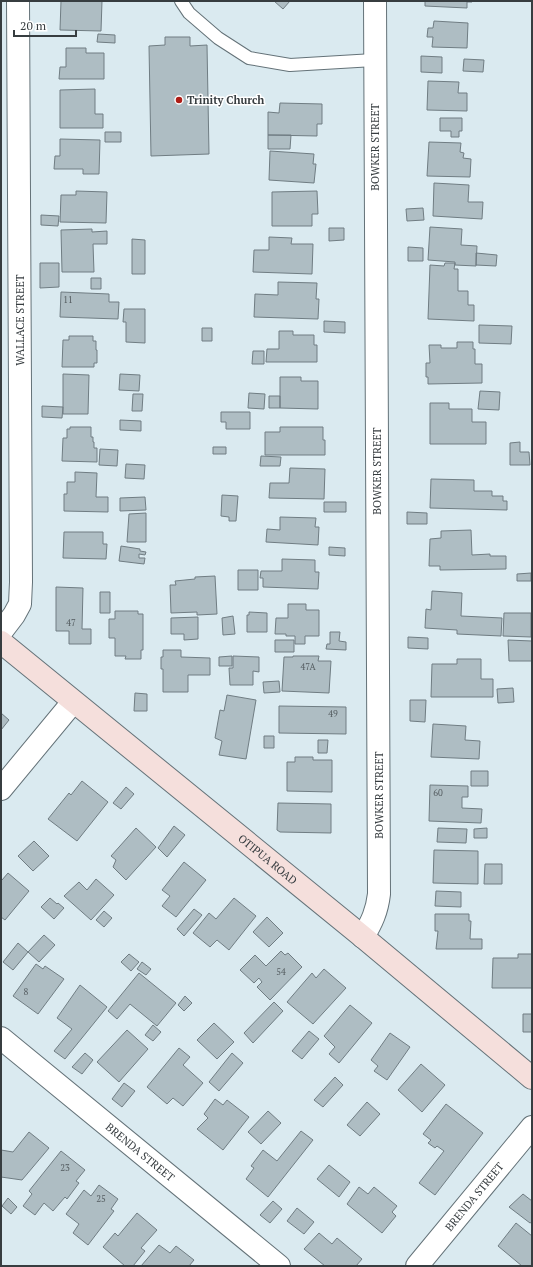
<svg xmlns="http://www.w3.org/2000/svg" width="533" height="1267" viewBox="0 0 533 1267" font-family="'PT Serif',serif">
	<rect width="100%" height="100%" fill="#daeaf0"/>
	<path fill="#aebdc3" stroke="#707d83" d="M61 1H102L101 31 60 30Z
		M274 1H290L283 9Z
		M425 1H472V2H467V8L425 6Z
		M434 21 468 23 467 48 432 47 433 37H427L428 28H433Z
		M98 34 115 35V43L97 42Z
		M165 37H190V46L207 45 209 154 151 156 149 46 165 45Z
		M66 48H86V53H104V79H59L60 67H66Z
		M421 56 442 57V73L421 72Z
		M464 59 484 60 483 72 463 71Z
		M428 81 459 82 458 93H467V111L427 110Z
		M95 89V114H103V128H60V90Z
		M280 103 322 104V124H317V136L268 135V112L279 113Z
		M440 118H462V131H459V137H451V131H440Z
		M105 132H121V142H105Z
		M268 135H291L290 149H268Z
		M60 139 100 140 99 174H83V169H54L55 156H60Z
		M429 142 461 143 460 152 464 153 463 158 471 159 470 177 427 176Z
		M270 151 314 154 313 164H316L314 183 269 180Z
		M434 183 469 185 468 202H483L482 219 433 216Z
		M76 191 107 192 106 223 60 222 61 195H76Z
		M317 191 318 214H312V226H272V192Z
		M423 208 424 220 407 221 406 209Z
		M41 215 59 216 58 226 41 225Z
		M430 227 462 229 461 245 477 246 476 266 455 265V262L428 260Z
		M329 228H344V240L329 241Z
		M92 229V232L107 231V244H93L94 272H62L61 230Z
		M269 237 292 238 291 244H313L312 274 253 272 254 250H269Z
		M132 239 145 240V274H132Z
		M408 247 423 248V261H408Z
		M476 253 497 255 496 266 476 265Z
		M40 263H59V287L40 288Z
		M445 263H455L454 269H458V291H468V305H474V321L428 319 430 265 444 266Z
		M91 278H101V289H91Z
		M278 282 317 283 316 299H319L318 319 254 317 255 294 278 295Z
		M61 292 109 294V302H119L118 319 60 317Z
		M124 309H145V343L126 342V322H123Z
		M324 321 345 322V333L324 332Z
		M479 325 512 326 511 344 479 343Z
		M202 328H212V341H202Z
		M279 331H293V335H314V345H317V362H266L267 349H279Z
		M69 336H93V341H96V350H97V363H94V367H62L63 340H69Z
		M457 342H473V349H475V364H482V383L428 384V377H426V363H430L429 345H441V348H457Z
		M253 351H264V364H252Z
		M63 374 89 375 88 414H63Z
		M120 374 140 375 139 391 119 390Z
		M280 377H301V381H318V409L280 408Z
		M480 391 500 392 499 410 478 409Z
		M249 393 265 394 264 409 248 408Z
		M133 394H143L142 411H132Z
		M269 396H280V408H269Z
		M430 403H449V409H472V422H486V444H430Z
		M42 406 63 407 62 418 42 417Z
		M221 412H250V429H226V422H221Z
		M120 420 141 421V431L120 430Z
		M70 427H91V437H93V442H94V448H97V462L62 461 63 438H67V429H70Z
		M280 427H323V440H325V455H265V432H280Z
		M520 442V452H529L530 465H510V443Z
		M213 447H226V454H213Z
		M100 449 118 450 117 466 99 465Z
		M261 456 281 457 280 466H260Z
		M126 464 145 465 144 479 125 478Z
		M290 468 325 469 324 499 269 498 270 483H289Z
		M75 472 97 473 96 497H108V512L64 511V494H67V482H75Z
		M431 479 474 480V491H492V496H503V501H507V510L430 508Z
		M222 495 238 496 236 521H229V517L221 516Z
		M145 497 146 510 120 511V498Z
		M324 502H346V512H324Z
		M407 512 427 513V524H407Z
		M146 513V542H127L129 514Z
		M280 517 316 518 315 527H319L318 545 266 542 267 529 280 530Z
		M471 530 472 555 490 554V556H506V569L440 570V566H429L430 539 441 538V531Z
		M64 532H103V544H107L106 559 63 558Z
		M121 546 140 549V551L146 552 145 555 139 554V558H145L144 564 119 561Z
		M329 547 345 548V556L329 555Z
		M282 559 315 560V572H319L318 589 263 587V578H260L261 571H282Z
		M238 570H258V590H238Z
		M531 573V581H517V574Z
		M215 576 217 614 197 615V612L171 613 170 585H176L175 581 195 579V577Z
		M56 587 83 588 82 629H91V644H69V631H56Z
		M432 591 462 593 461 616 502 618 501 636 457 634V630L425 628 426 609 431 610Z
		M100 592H110V613H100Z
		M288 604H306V610H319V636H305V644H295V636H286V634H275L276 618H288Z
		M115 611H138V614H143V650H141V659H125L126 656H115V638H109V619H115Z
		M249 612 267 613V632H247V615H249Z
		M504 613H531V637L503 636Z
		M233 616 235 634 223 635 222 618Z
		M198 617V639L184 640V634H171V618Z
		M330 632H340L339 641 346 642V650L326 649 327 644H330Z
		M408 637 428 638V649L408 648Z
		M275 640H294V652H275Z
		M508 640 532 641V661H509Z
		M163 650H181V657L210 658V675H188V692H163V669H161V657H163Z
		M232 656V666H219V657Z
		M233 656 259 657V672L253 671V685H230L229 668H233Z
		M293 656H319L318 661H331L329 693 282 691 284 657H293Z
		M457 659H481V679H493V697H431L432 664H457Z
		M279 681 280 692 264 693 263 682Z
		M513 688 514 702 498 703 497 689Z
		M135 693 147 694V711H134Z
		M227 695 256 700 246 759 219 755 222 741 215 738 220 710 224 711Z
		M410 700H426L425 722 410 721Z
		M279 706 346 707V734L279 733Z
		M1 713 9 720 1 730Z
		M433 724 466 726 465 740 480 741 479 759 431 757Z
		M264 736H274V748H264Z
		M318 740H328L327 753H318Z
		M295 757H313V760H332V792L287 791V762H295Z
		M471 771H488V786H471Z
		M82 781 108 802 77 841 48 819 69 793 71 795Z
		M430 785 468 786V797H462V808L482 809 481 823 429 821Z
		M126 787 134 794 121 809 113 803Z
		M278 803 331 804V833L280 832 277 830Z
		M174 826 185 835 167 857 158 848Z
		M136 828 156 847 126 880 113 867 116 860 111 856Z
		M438 828 467 829 466 843 437 842Z
		M487 828V838H474V829Z
		M34 841 49 856 33 871 18 856Z
		M434 850 478 851V884L433 883Z
		M184 862 206 880 176 917 162 906 170 896 162 890Z
		M485 864H502V884H484Z
		M8 873 29 891 5 920 1 917V879L2 880Z
		M96 879 114 895 91 920 64 896 79 882 87 890Z
		M436 891 461 892V907L435 906Z
		M50 898 57 904 58 903 64 908 54 919 41 907Z
		M234 898 256 916 229 950 217 940 210 947 193 933 209 913 216 919Z
		M194 909 202 915 184 936 177 929Z
		M104 911 112 918 104 927 96 920Z
		M435 914H469V921H471L470 939H482V949H436L438 931H435Z
		M267 917 283 933 269 947 253 932Z
		M44 935 55 945 39 962 28 952Z
		M18 943 28 952 13 970 3 962Z
		M281 951 285 955 288 953 302 967 270 1000 257 987 262 982 259 978 254 983 240 970 255 955 266 966Z
		M129 954 139 962 131 971 121 962Z
		M518 954H532V988H492L493 958H518Z
		M142 962 151 969 146 975 137 969Z
		M36 964 43 969 45 966 64 979 38 1014 13 996Z
		M324 969 346 988 313 1024 287 1002 312 973 316 978Z
		M139 973 176 1003 157 1026 130 1004 117 1019 108 1011Z
		M80 985 107 1007 65 1059 54 1051 72 1029 57 1018Z
		M185 996 192 1003 184 1011 178 1005Z
		M274 1002 283 1011 253 1043 244 1033Z
		M350 1005 372 1023 339 1063 329 1054 335 1047 324 1036Z
		M523 1014H532V1032H523Z
		M214 1023 234 1042 217 1059 197 1040Z
		M153 1025 161 1032 153 1041 145 1035Z
		M127 1030 148 1049 119 1082 97 1062Z
		M309 1031 319 1039 302 1059 292 1051Z
		M390 1033 410 1047 387 1080 374 1071 378 1066 371 1060Z
		M179 1048 190 1057 183 1065 203 1083 183 1106 173 1098 167 1104 147 1087Z
		M85 1053 93 1060 82 1074 72 1067Z
		M232 1053 243 1063 219 1091 209 1082Z
		M421 1064 445 1085 422 1112 398 1090Z
		M335 1077 343 1085 323 1107 314 1100Z
		M124 1083 135 1091 122 1107 112 1099Z
		M215 1099 223 1105 227 1100 249 1117 223 1150 197 1129 208 1118 204 1114Z
		M367 1102 380 1114 360 1136 347 1125Z
		M446 1104 483 1133 435 1195 419 1183 444 1151 437 1146 435 1148 428 1143 431 1140 423 1134Z
		M268 1111 281 1123 261 1144 248 1132Z
		M301 1131 313 1140 268 1197 246 1179 254 1168 251 1166 263 1150 277 1161Z
		M29 1132 49 1148 22 1180 1 1177V1150L13 1152Z
		M61 1151 85 1170 76 1181 79 1183 67 1199 65 1197 53 1211 44 1203 35 1215 23 1206 32 1194 29 1191Z
		M329 1165 350 1182 339 1197 317 1179Z
		M99 1185 118 1199 111 1209 114 1211 88 1245 73 1233 79 1224 66 1214 84 1190 91 1196Z
		M359 1187 368 1194 374 1187 397 1206 392 1212 396 1216 382 1233 347 1204Z
		M523 1194 532 1201V1222L530 1223 509 1207Z
		M8 1198 17 1207 11 1214 2 1206Z
		M273 1201 282 1209 270 1223 260 1215Z
		M297 1208 314 1222 304 1234 287 1221Z
		M137 1213 157 1230 141 1248 145 1251 133 1266H125L103 1247 115 1233 118 1236Z
		M516 1223 532 1236V1266H522L498 1246Z
		M319 1233 332 1244 337 1238 362 1259 356 1266H325L304 1249Z
		M159 1245 170 1253 176 1246 194 1260 189 1266H141Z"/>
	<g fill="none" stroke-linecap="round" stroke-linejoin="round">
		<defs>
			<path id="lane" d="M181 1 189 13 218 38 249 58 290 65 374 60"/>
			<g id="street">
				<path d="M1 632 14 615 20 604 21 582 18 1"/>
				<path d="M1 789 73 702"/>
				<path d="M363 937C372 922 377 911 379 894L375 1"/>
				<path id="s1" d="M1 1038 279 1266"/>
				<path id="s2" d="M417 1266 532 1127"/>
			</g>
			<g id="secondary">
				<path id="s3" d="M1 642 363 937 532 1078"/>
			</g>
		</defs>
		<use href="#lane" stroke="#647278" stroke-width="14"/>
		<use href="#street" stroke="#647278" stroke-width="24"/>
		<use href="#secondary" stroke="#647278" stroke-width="24"/>
		<use href="#lane" stroke="#fff" stroke-width="12"/>
		<use href="#street" stroke="#fff" stroke-width="22"/>
		<use href="#secondary" stroke="#f5dfdc" stroke-width="22"/>
	</g>
	<circle fill="#ae1d16" stroke="#fff" stroke-width="1.5" cx="179" cy="100" r="4"/>
	<g text-anchor="middle" stroke-width="3" stroke-linejoin="round" paint-order="stroke">
		<g font-size="9" fill="#555d61">
			<text x="68" y="303">11</text>
			<text x="71" y="626">47</text>
			<text x="308" y="670">47A</text>
			<text x="333" y="717">49</text>
			<text x="438" y="796">60</text>
			<text x="281" y="975">54</text>
			<text x="26" y="995">8</text>
			<text x="65" y="1171">23</text>
			<text x="101" y="1202">25</text>
		</g>
		<g font-size="11" font-weight="bold" fill="#373d40" stroke="#fff" text-anchor="start">
			<text x="187" y="104">Trinity Church</text>
		</g>
		<g font-size="11" fill="#373d40" stroke="#fff">
			<text transform="translate(375 147) rotate(-90)" y="4">BOWKER STREET</text>
			<text transform="translate(20 320) rotate(-90)" y="4">WALLACE STREET</text>
			<text transform="translate(377 471) rotate(-90)" y="4">BOWKER STREET</text>
			<text transform="translate(379 795) rotate(-90)" y="4">BOWKER STREET</text>
			<text dy="4" stroke="none"><textPath href="#s3" startOffset="344">OTIPUA ROAD</textPath></text>
			<text dy="4" stroke="none"><textPath href="#s1" startOffset="180">BRENDA STREET</textPath></text>
			<text dy="4" stroke="none"><textPath href="#s2" startOffset="90">BRENDA STREET</textPath></text>
		</g>
	</g>
	<rect width="533" height="1267" fill="none" stroke="#373d40" stroke-width="4"/>
	<path d="M14 30v6h62v-6" fill="none" stroke="#373d40" stroke-width="2"/>
	<text x="20" y="30" font-size="12" fill="#373d40" stroke="#ffffff" stroke-width="3" paint-order="stroke">20 m</text>
</svg>
